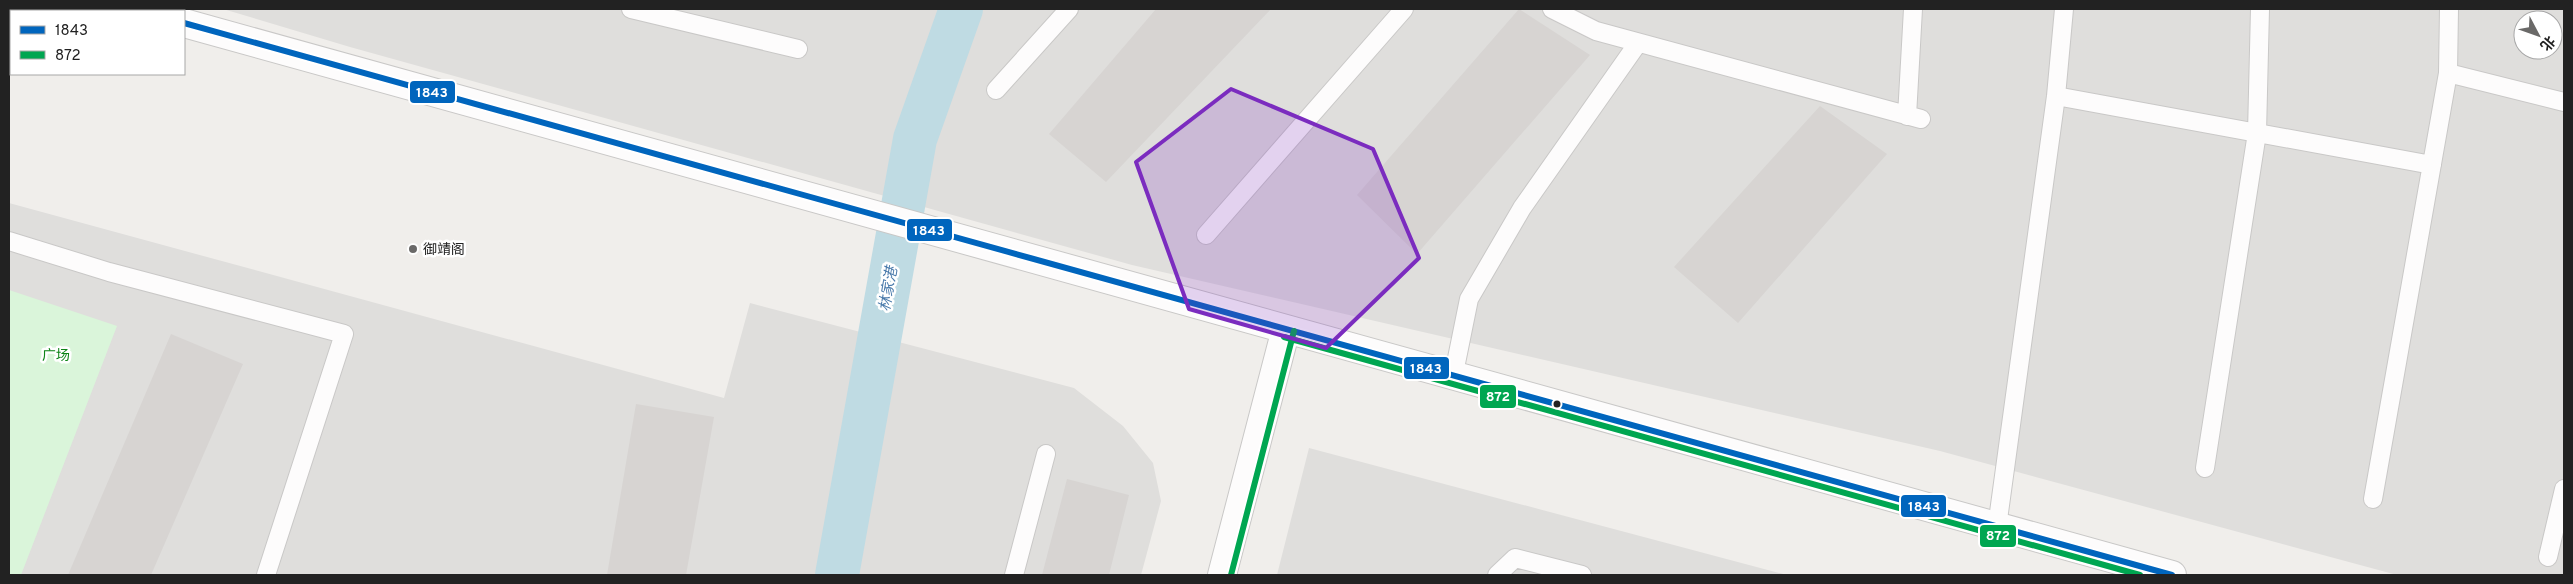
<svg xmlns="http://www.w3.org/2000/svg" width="2573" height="584" viewBox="0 0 2573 584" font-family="Overpass,'Noto Sans SC',sans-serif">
	<rect width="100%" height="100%" fill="#f0eeeb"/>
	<path fill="#dfdedc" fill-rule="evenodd" d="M223 9H2564V575H2397L1940 451 1132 265 350 47ZM2523 20H2553V50H2523Z
		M9 203 724 398 750 303 1074 388 1123 426 1153 463 1161 501 1141 575H9Z
		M1309 448 1787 575H1277Z"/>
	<path fill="#daf5da" d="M9 290 117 326 21 575H9Z"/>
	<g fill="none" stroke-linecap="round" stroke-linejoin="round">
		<path stroke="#bfdbe3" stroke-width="44" d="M837 575 915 139 961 9"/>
	</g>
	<path fill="#d7d4d2" d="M1156 9H1271L1106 182 1049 134Z
		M1519 9 1590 55 1417 254 1357 195Z
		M1820 106 1887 154 1738 323 1674 267Z
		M171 334 243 364 151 575H68Z
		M636 404 714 417 686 575H607Z
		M1067 479 1129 495 1109 575H1042Z"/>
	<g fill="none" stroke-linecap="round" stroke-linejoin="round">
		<defs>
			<path id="service" d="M631 9 798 49
				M1552 9 1596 31 1921 119
				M2448 73 2564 102
				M996 90 1069 9
				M2056 96 2432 165
				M1907 116 1913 9
				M1206 235 1404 9
				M9 241 109 272 344 334 266 575
				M1456 377 1455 368 1469 299 1522 208 1638 43
				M2205 468 2257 133 2260 9
				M2373 499 2448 73 2449 9
				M1997 527 2056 96 2064 9
				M2548 557 2564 489
				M1014 575 1046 454
				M1497 575 1515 558 1582 575"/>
			<path id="tertiary" d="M133 9 142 11
				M184 23 2172 575
				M1222 575 1286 329"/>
		</defs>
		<use href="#service" stroke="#c9c8c7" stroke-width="20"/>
		<use href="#tertiary" stroke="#c9c8c7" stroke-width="30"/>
		<use href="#service" stroke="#fdfcfc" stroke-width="18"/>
		<use href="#tertiary" stroke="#fdfcfc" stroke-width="28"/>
		<defs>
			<path id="bus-1" d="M184 23 2172 575"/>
			<path id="bus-2" d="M1284 337 2140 575
				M1231 575 1294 331"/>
		</defs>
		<use href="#bus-1" stroke="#fff" stroke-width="10"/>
		<use href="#bus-2" stroke="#fff" stroke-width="10"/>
		<use href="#bus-1" stroke="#0065bd" stroke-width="6"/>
		<use href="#bus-2" stroke="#00a651" stroke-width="6"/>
	</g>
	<path fill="#7b2cbf" fill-opacity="0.2" stroke="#7b2cbf" stroke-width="4" stroke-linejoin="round" d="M1231 89 1373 149 1419 258 1326 348 1189 309 1136 162Z"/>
	<circle fill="#6a6968" stroke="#fff" stroke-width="2" cx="413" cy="249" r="5"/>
	<circle fill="#222" stroke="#fff" stroke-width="2" cx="1557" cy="404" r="4.5"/>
	<g text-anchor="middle" stroke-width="5" stroke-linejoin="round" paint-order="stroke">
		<g font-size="14" fill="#222" stroke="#fff" text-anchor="start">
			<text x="423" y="254">御靖阁</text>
		</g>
		<g font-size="14" fill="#0c8416" stroke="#fff">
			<text x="56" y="360">广场</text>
		</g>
		<g font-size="15" font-style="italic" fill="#4a7aab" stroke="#fff">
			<text transform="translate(888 289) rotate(-80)" y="5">林家港</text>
		</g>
	</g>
	<g stroke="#fff" stroke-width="2">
		<rect x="409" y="80" width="47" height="24" rx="5" fill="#0065bd"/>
		<rect x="906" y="218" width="47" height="24" rx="5" fill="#0065bd"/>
		<rect x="1403" y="356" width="47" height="24" rx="5" fill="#0065bd"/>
		<rect x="1479" y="384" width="38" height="25" rx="5" fill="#00a651"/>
		<rect x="1900" y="494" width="47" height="24" rx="5" fill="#0065bd"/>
		<rect x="1979" y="524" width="38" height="24" rx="5" fill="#00a651"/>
	</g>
	<g font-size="14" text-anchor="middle" font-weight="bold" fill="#fff">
		<text x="432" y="97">1843</text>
		<text x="929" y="235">1843</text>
		<text x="1426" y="373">1843</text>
		<text x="1498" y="401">872</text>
		<text x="1924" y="511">1843</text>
		<text x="1998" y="540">872</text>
	</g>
	<rect width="2573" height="584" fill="none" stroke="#222222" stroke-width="20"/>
	<rect x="10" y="10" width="175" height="65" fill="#ffffff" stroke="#a7a7a7"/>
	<rect x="20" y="26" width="25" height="8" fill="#0065bd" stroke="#a7a7a7"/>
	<text x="55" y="35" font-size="15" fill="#222222">1843</text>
	<rect x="20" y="51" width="25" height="8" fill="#00a651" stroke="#a7a7a7"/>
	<text x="55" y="60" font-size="15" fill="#222222">872</text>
	<g transform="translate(2538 35) rotate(131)"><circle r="24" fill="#ffffff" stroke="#a7a7a7"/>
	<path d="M0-4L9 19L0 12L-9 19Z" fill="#6a6968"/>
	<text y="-8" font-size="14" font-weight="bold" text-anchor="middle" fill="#222222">北</text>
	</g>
</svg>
